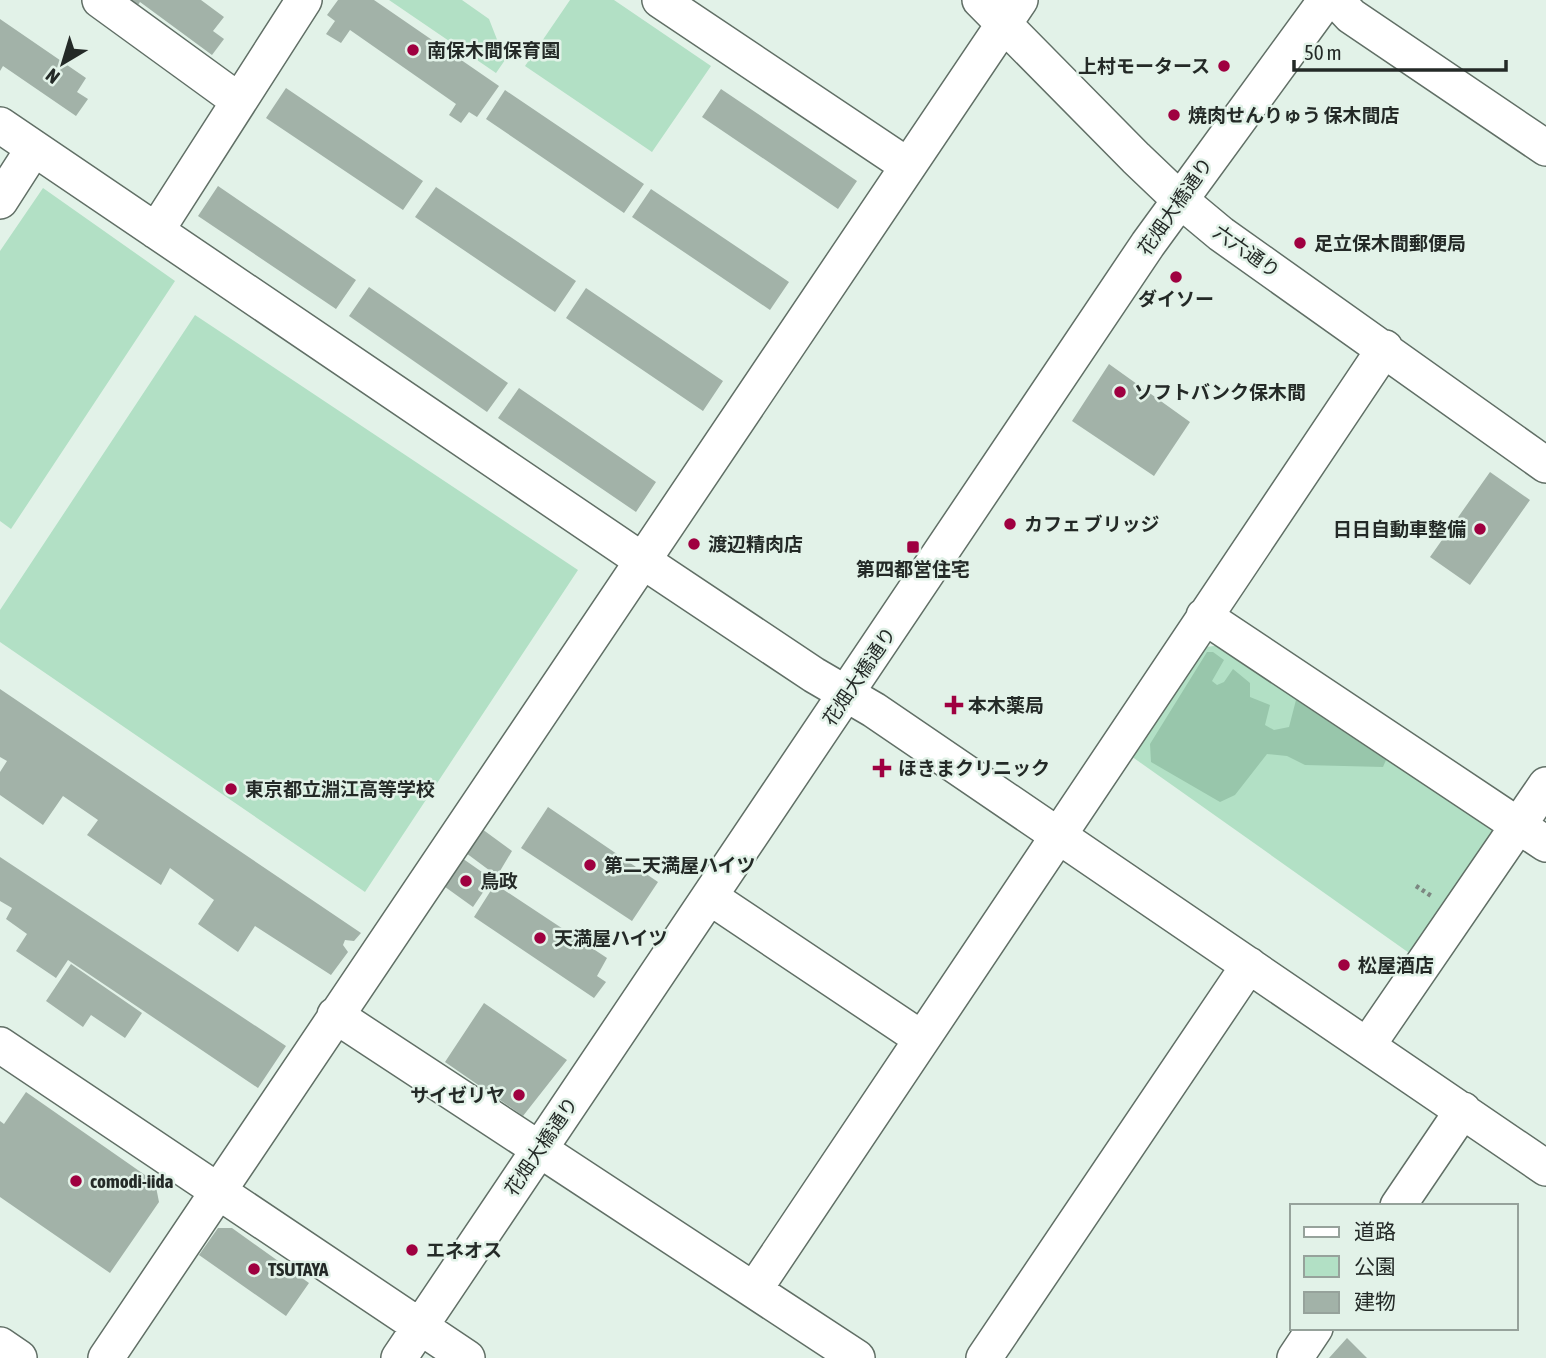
<svg xmlns="http://www.w3.org/2000/svg" width="1546" height="1358" viewBox="0 0 1546 1358" font-family="'Asap Condensed','Noto Sans JP',sans-serif">
	<rect width="100%" height="100%" fill="#e2f2e8"/>
	<path fill="#b2e0c5" d="M389 0H462L489 19 505 60 496 73Z
		M570 0H614L711 66 652 152 525 66Z
		M43 188 175 281 11 529 0 521V251Z
		M195 315 578 570 365 892 0 642V610Z
		M1221 645 1493 828 1494 837 1412 955 1131 756 1206 647Z"/>
	<path fill="#98c6ab" d="M1207 652H1213L1224 660 1212 681 1217 685 1224 682 1233 669 1250 683V697L1270 705 1265 725 1274 730 1289 727 1296 700 1386 760 1383 767 1305 765 1287 756 1267 754 1235 795 1220 802 1151 762 1150 744Z"/>
	<path fill="#a2b2a8" d="M112 0H201L224 17 213 31 224 39 212 55 140 2 132 14Z
		M338 0H374L499 86 477 117 469 112 461 123 449 115 456 104 350 30 341 43 326 34 335 21 327 15Z
		M0 19 86 78 77 92 88 99 76 116 3 66 0 71Z
		M286 88 423 181 403 210 266 118Z
		M721 89 857 181 838 209 702 117Z
		M505 90 644 184 624 213 486 119Z
		M218 186 356 280 336 309 198 216Z
		M436 187 576 281 555 312 415 217Z
		M651 189 789 282 770 310 632 217Z
		M369 287 508 383 487 412 349 316Z
		M586 288 723 381 703 411 566 318Z
		M1109 364 1190 422 1154 476 1072 421Z
		M519 388 656 482 636 512 498 418Z
		M1490 472 1530 500 1470 585 1430 557Z
		M0 689 361 933 354 941 345 940 343 945 348 952 331 975 255 926 238 952 198 924 214 900 170 868 161 885 87 835 98 820 63 796 43 825 0 795V772L7 761 0 757Z
		M548 807 658 882 632 921 521 848Z
		M482 829 512 851 497 876 466 853Z
		M459 856 492 879 473 907 441 884Z
		M0 857 286 1046 258 1088 68 960 56 978 16 951 27 934 6 919 12 908 0 901Z
		M495 884 607 958 597 976 606 982 594 998 474 917Z
		M71 964 142 1013 125 1038 91 1015 83 1027 46 1001Z
		M484 1003 567 1060 523 1116 445 1062Z
		M26 1092 155 1182 159 1202 110 1273 0 1197V1121L4 1124Z
		M218 1228H232L309 1283 286 1316 199 1255Z
		M1347 1338 1367 1358H1329Z"/>
	<g fill="none" stroke-linecap="round" stroke-linejoin="round">
		<defs>
			<path id="minor" d="M100 0 239 101
				M660 0 908 166
				M980 0 1136 158 1179 199 1221 234 1546 465
				M1336 0 1351 16 1546 148
				M0 125 643 561 814 675 874 710 1546 1168
				M0 201 34 148
				M156 231 304 0
				M1204 616 1546 844
				M710 897 922 1039
				M335 1015 857 1358
				M0 1045 467 1358
				M1367 1046 1546 785
				M1398 1206 1463 1110
				M754 1290 1385 348
				M0 1345 19 1358
				M106 1358 1020 0
				M399 1358 1148 244 1326 0
				M984 1358 1249 965
				M1295 1358 1315 1328"/>
		</defs>
		<use href="#minor" stroke="#616f66" stroke-width="38"/>
		<path stroke="#7c8781" stroke-width="4.5" stroke-dasharray="3.5 3.5" stroke-linecap="butt" d="M1416 886 1433 897"/>
		<use href="#minor" stroke="#fff" stroke-width="35"/>
	</g>
	<g fill="#9f0040" stroke="#e2f2e8" stroke-width="2.5">
		<circle cx="413" cy="50" r="7"/>
		<circle cx="1224" cy="66" r="7"/>
		<circle cx="1174" cy="115" r="7"/>
		<circle cx="1300" cy="243" r="7"/>
		<circle cx="1176" cy="277" r="7"/>
		<circle cx="1120" cy="392" r="7"/>
		<circle cx="1010" cy="524" r="7"/>
		<circle cx="1480" cy="529" r="7"/>
		<circle cx="694" cy="544" r="7"/>
		<rect x="906" y="540" width="14" height="14" rx="3.5"/>
		<path d="M950.5 694.5h7v7h7v7h-7v7h-7v-7h-7v-7h7z"/>
		<path d="M878.5 757.5h7v7h7v7h-7v7h-7v-7h-7v-7h7z"/>
		<circle cx="231" cy="789" r="7"/>
		<circle cx="590" cy="865" r="7"/>
		<circle cx="466" cy="881" r="7"/>
		<circle cx="540" cy="938" r="7"/>
		<circle cx="1344" cy="965" r="7"/>
		<circle cx="519" cy="1095" r="7"/>
		<circle cx="76" cy="1181" r="7"/>
		<circle cx="412" cy="1250" r="7"/>
		<circle cx="254" cy="1269" r="7"/>
	</g>
	<g text-anchor="middle" stroke-width="5" stroke-linejoin="round" paint-order="stroke">
		<g font-size="19" font-weight="bold" fill="#242a27" stroke="#e2f2e8" text-anchor="start">
			<text x="427" y="57">南保木間保育園</text>
			<text x="1210" y="73" text-anchor="end">上村モータース</text>
			<text x="1188" y="122">焼肉せんりゅう 保木間店</text>
			<text x="1314" y="250">足立保木間郵便局</text>
			<text x="1176" y="306" text-anchor="middle">ダイソー</text>
			<text x="1134" y="399">ソフトバンク保木間</text>
			<text x="1024" y="531">カフェ ブリッジ</text>
			<text x="1466" y="536" text-anchor="end">日日自動車整備</text>
			<text x="708" y="551">渡辺精肉店</text>
			<text x="913" y="576" text-anchor="middle">第四都営住宅</text>
			<text x="968" y="712">本木薬局</text>
			<text x="898" y="775">ほきまクリニック</text>
			<text x="245" y="796">東京都立淵江高等学校</text>
			<text x="604" y="872">第二天満屋ハイツ</text>
			<text x="480" y="888">鳥政</text>
			<text x="554" y="945">天満屋ハイツ</text>
			<text x="1358" y="972">松屋酒店</text>
			<text x="505" y="1102" text-anchor="end">サイゼリヤ</text>
			<text x="90" y="1188">comodi-iida</text>
			<text x="426" y="1257">エネオス</text>
			<text x="268" y="1276">TSUTAYA</text>
		</g>
		<g font-size="19" fill="#242a27" stroke="#e2f2e8">
			<text transform="translate(1175 206) rotate(-55)" y="7">花畑大橋通り</text>
			<text transform="translate(1247 251) rotate(35)" y="7">六六通り</text>
			<text transform="translate(859 676) rotate(-56)" y="7">花畑大橋通り</text>
			<text transform="translate(541 1146) rotate(-56)" y="7">花畑大橋通り</text>
		</g>
	</g>
	<rect x="1290" y="1204" width="228" height="126" fill="#e2f2e8" stroke="#96a29b" stroke-width="2"/>
	<rect x="1304" y="1227" width="35" height="10" fill="#ffffff" stroke="#96a29b" stroke-width="2"/>
	<text x="1354" y="1239" font-size="21" fill="#242a27">道路</text>
	<rect x="1304" y="1256" width="35" height="21" fill="#b2e0c5" stroke="#96a29b" stroke-width="2"/>
	<text x="1354" y="1274" font-size="21" fill="#242a27">公園</text>
	<rect x="1304" y="1292" width="35" height="21" fill="#a2b2a8" stroke="#96a29b" stroke-width="2"/>
	<text x="1354" y="1309" font-size="21" fill="#242a27">建物</text>
	<g transform="translate(63 63) rotate(218)" stroke="#e2f2e8" stroke-width="5" paint-order="stroke">
	<path d="M0-5L12 26L0 18L-12 26Z" fill="#242a27"/>
	<text y="-10" font-size="19" font-weight="bold" text-anchor="middle" fill="#242a27">N</text>
	</g>
	<path d="M1294 60v10h212v-10" fill="none" stroke="#242a27" stroke-width="3.5"/>
	<text x="1304" y="60" font-size="21" fill="#242a27" stroke="#e2f2e8" stroke-width="5" paint-order="stroke">50 m</text>
</svg>
